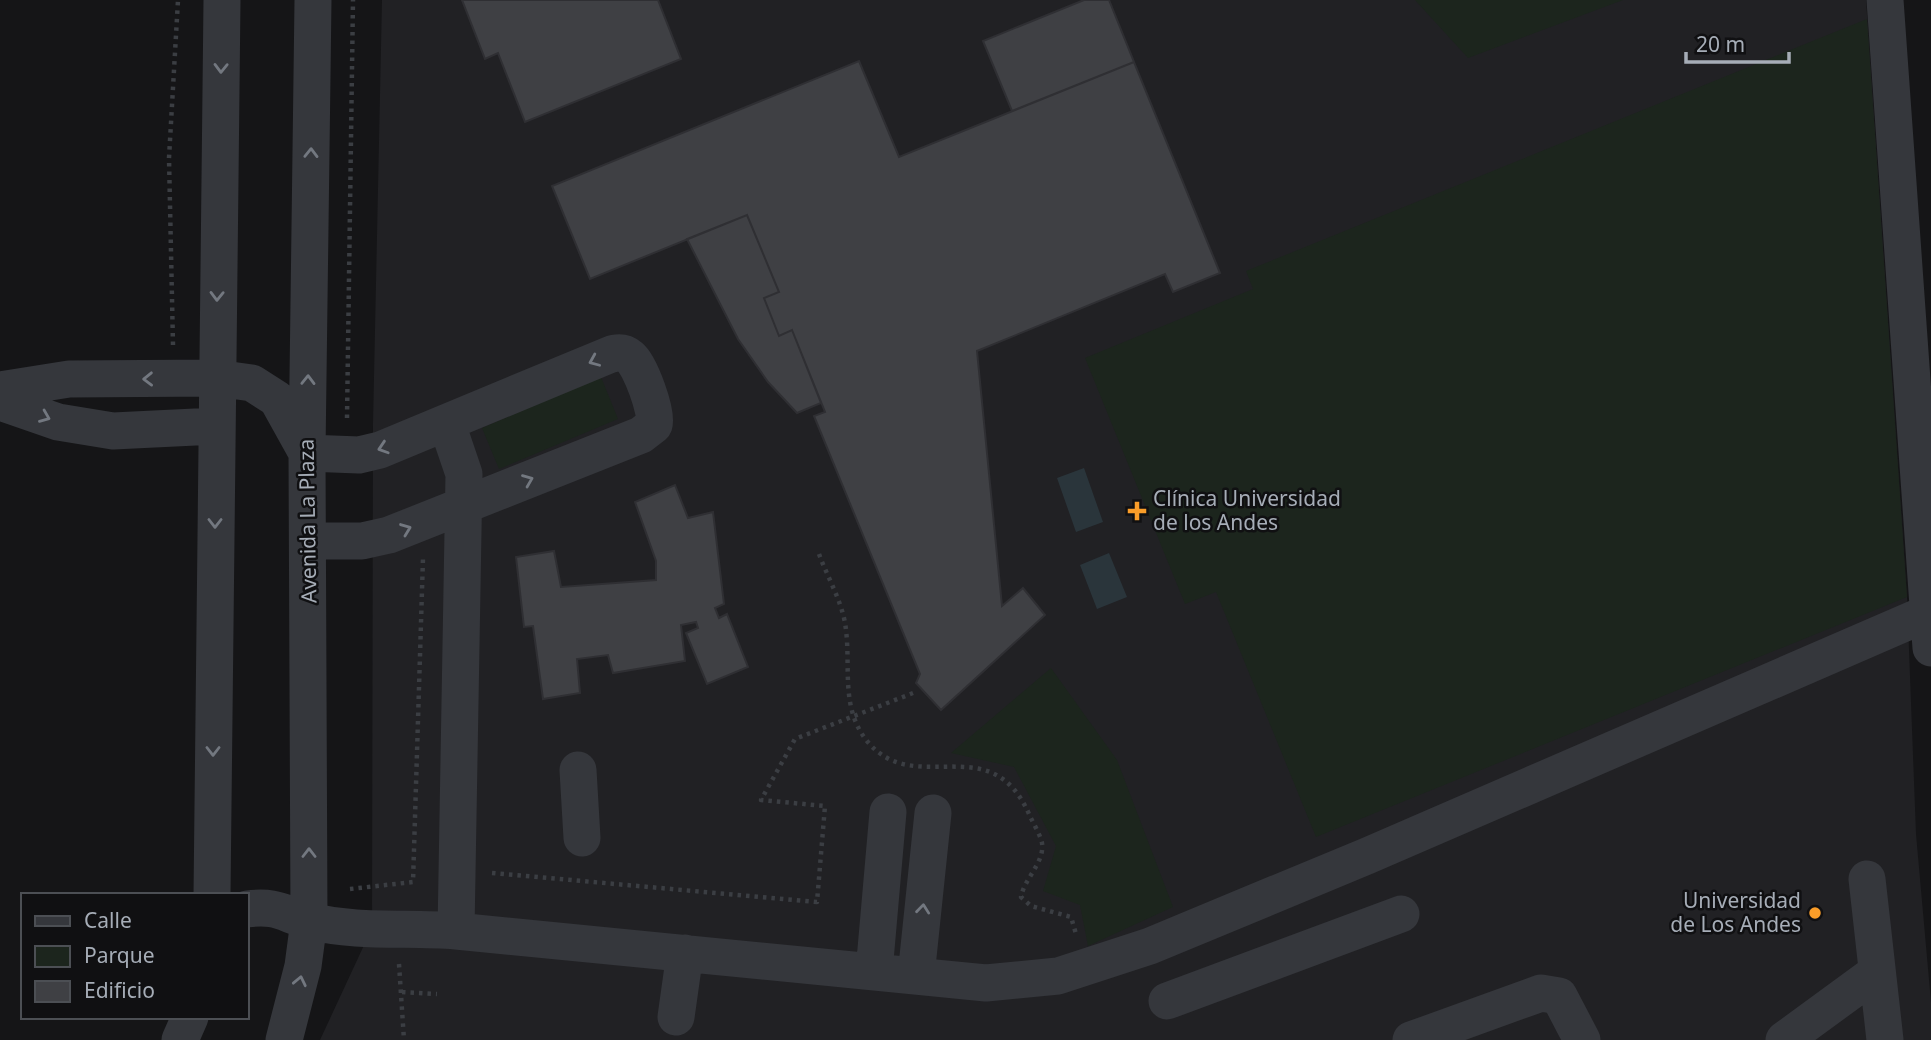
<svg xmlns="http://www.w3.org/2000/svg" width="1931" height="1040" viewBox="0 0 1931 1040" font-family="'Noto Sans',sans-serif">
	<rect width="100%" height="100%" fill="#151517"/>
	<path fill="#212124" d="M382 0H1866L1907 597 1916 834 1931 1002V1040H320L372 928 373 424Z"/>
	<path fill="#1c251d" d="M1415 0H1623L1468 58Z
		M1867 19 1907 597 1316 837 1216 592 1185 604 1085 358 1253 289 1246 271Z
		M601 377 618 419 499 469 482 428Z
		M1051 668 1117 760 1173 907 1088 946 1080 905 1043 891 1056 846 1014 767 951 753Z"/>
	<path fill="#2a353b" d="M1084 468 1103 522 1076 532 1057 478Z
		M1109 553 1127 597 1097 609 1080 565Z"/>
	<path fill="#3f4044" stroke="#2f2f33" stroke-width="2" d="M462 0H658L681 59 525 122 498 53 485 59Z
		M1084 0H1109L1134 62 1012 111 983 41Z
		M859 61 899 157 1134 62 1220 273 1173 292 1165 274 977 351 1002 606 1023 588 1045 615 941 710 916 683 920 674 814 416 825 412 792 330 779 336 764 298 779 292 747 215 590 279 552 186Z
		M747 215 779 292 764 298 779 336 792 330 821 403 797 413 768 382 738 339 687 239Z
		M675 485 688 518 713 512 724 604 715 608 719 618 727 614 748 667 707 684 686 633 698 628 696 622 681 625 685 661 613 673 608 655 577 659 580 693 543 699 533 626 524 627 516 557 554 551 561 587 656 580V561L635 502Z"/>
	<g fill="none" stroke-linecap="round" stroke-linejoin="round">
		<path stroke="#3b3e43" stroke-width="4.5" stroke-dasharray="3.5 5" stroke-linecap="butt" d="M173 345 169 158 178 0
			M347 418 353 0
			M819 554C827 576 841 600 845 623 852 664 839 706 867 741 915 800 990 726 1029 814 1033 823 1040 834 1042 843 1045 862 1024 879 1021 897L1031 906 1071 917 1076 934
			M492 873 817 902 825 806 761 800 795 739 913 693
			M350 889 413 882 423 558
			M399 964 404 1040
			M402 992 437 994"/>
		<path stroke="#35373c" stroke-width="37" d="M1885 0 1931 648
			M0 390 69 379 216 378 252 383 277 399 307 453 359 455 380 450 609 355C617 352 624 352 630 357 640 365 658 413 654 425L641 435 389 535 362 541H310
			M0 402 58 422 113 431 216 426
			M447 424 464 474 456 931
			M578 770 582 838
			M1867 879 1885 1040
			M212 895 222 0
			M247 909C278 905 283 914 310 921 356 933 409 927 456 931L986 983 1058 976 1150 946 1367 856 1928 613
			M874 972 888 812
			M916 976 933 813
			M1167 1001 1401 914
			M676 1017 685 953
			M180 1040 190 1017
			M284 1040 303 966 309 921 307 453 313 0
			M1411 1040 1541 993 1559 996 1582 1040
			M1784 1040 1877 972"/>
	</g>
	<defs><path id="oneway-chevron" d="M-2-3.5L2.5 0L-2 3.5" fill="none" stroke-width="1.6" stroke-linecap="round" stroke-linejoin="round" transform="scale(1.75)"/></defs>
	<g stroke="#737880">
		<use href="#oneway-chevron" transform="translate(221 68) rotate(91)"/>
		<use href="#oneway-chevron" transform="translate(311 153) rotate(-89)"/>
		<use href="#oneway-chevron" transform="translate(217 296) rotate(91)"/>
		<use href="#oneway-chevron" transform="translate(594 361) rotate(157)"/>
		<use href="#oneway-chevron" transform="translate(148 379) rotate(179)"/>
		<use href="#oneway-chevron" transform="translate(308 380) rotate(-89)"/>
		<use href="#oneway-chevron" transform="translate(45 417) rotate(22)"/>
		<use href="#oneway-chevron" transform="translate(383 448) rotate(162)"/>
		<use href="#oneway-chevron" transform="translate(528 480) rotate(-22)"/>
		<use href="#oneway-chevron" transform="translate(215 523) rotate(90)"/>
		<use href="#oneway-chevron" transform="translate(406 529) rotate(-21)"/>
		<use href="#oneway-chevron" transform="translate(213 751) rotate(90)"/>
		<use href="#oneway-chevron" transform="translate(309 853) rotate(-90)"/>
		<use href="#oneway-chevron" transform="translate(923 909) rotate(-84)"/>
		<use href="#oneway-chevron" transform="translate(300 981) rotate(-78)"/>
	</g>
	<g fill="#fa9d29" stroke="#101012" stroke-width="2.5">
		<path d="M1133.5 500.5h7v7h7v7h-7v7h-7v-7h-7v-7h7z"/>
		<circle cx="1815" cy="913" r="7"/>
	</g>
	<g text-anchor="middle" stroke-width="5" stroke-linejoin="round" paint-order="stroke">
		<g font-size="21" fill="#a6adb7" stroke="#101012" text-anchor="start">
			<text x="1153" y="506">Clínica Universidad<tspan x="1153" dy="24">de los Andes</tspan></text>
			<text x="1801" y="908" text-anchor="end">Universidad<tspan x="1801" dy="24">de Los Andes</tspan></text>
		</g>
		<g font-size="21" fill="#a6adb7" stroke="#101012">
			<text transform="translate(308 521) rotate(-91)" y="7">Avenida La Plaza</text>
		</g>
	</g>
	<rect x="21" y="893" width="228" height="126" fill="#101012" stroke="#4c4f54" stroke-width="2"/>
	<rect x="35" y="916" width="35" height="10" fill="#35373c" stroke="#4c4f54" stroke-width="2"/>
	<text x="84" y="928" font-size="21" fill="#a6adb7">Calle</text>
	<rect x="35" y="946" width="35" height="21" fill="#1c251d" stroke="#4c4f54" stroke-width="2"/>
	<text x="84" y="963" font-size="21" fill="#a6adb7">Parque</text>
	<rect x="35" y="981" width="35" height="21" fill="#3f4044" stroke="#4c4f54" stroke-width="2"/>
	<text x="84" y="998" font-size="21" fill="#a6adb7">Edificio</text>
	<path d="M1686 52v10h103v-10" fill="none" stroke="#a6adb7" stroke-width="3.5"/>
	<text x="1696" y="52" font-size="21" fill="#a6adb7" stroke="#101012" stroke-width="5" paint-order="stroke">20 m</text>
</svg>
